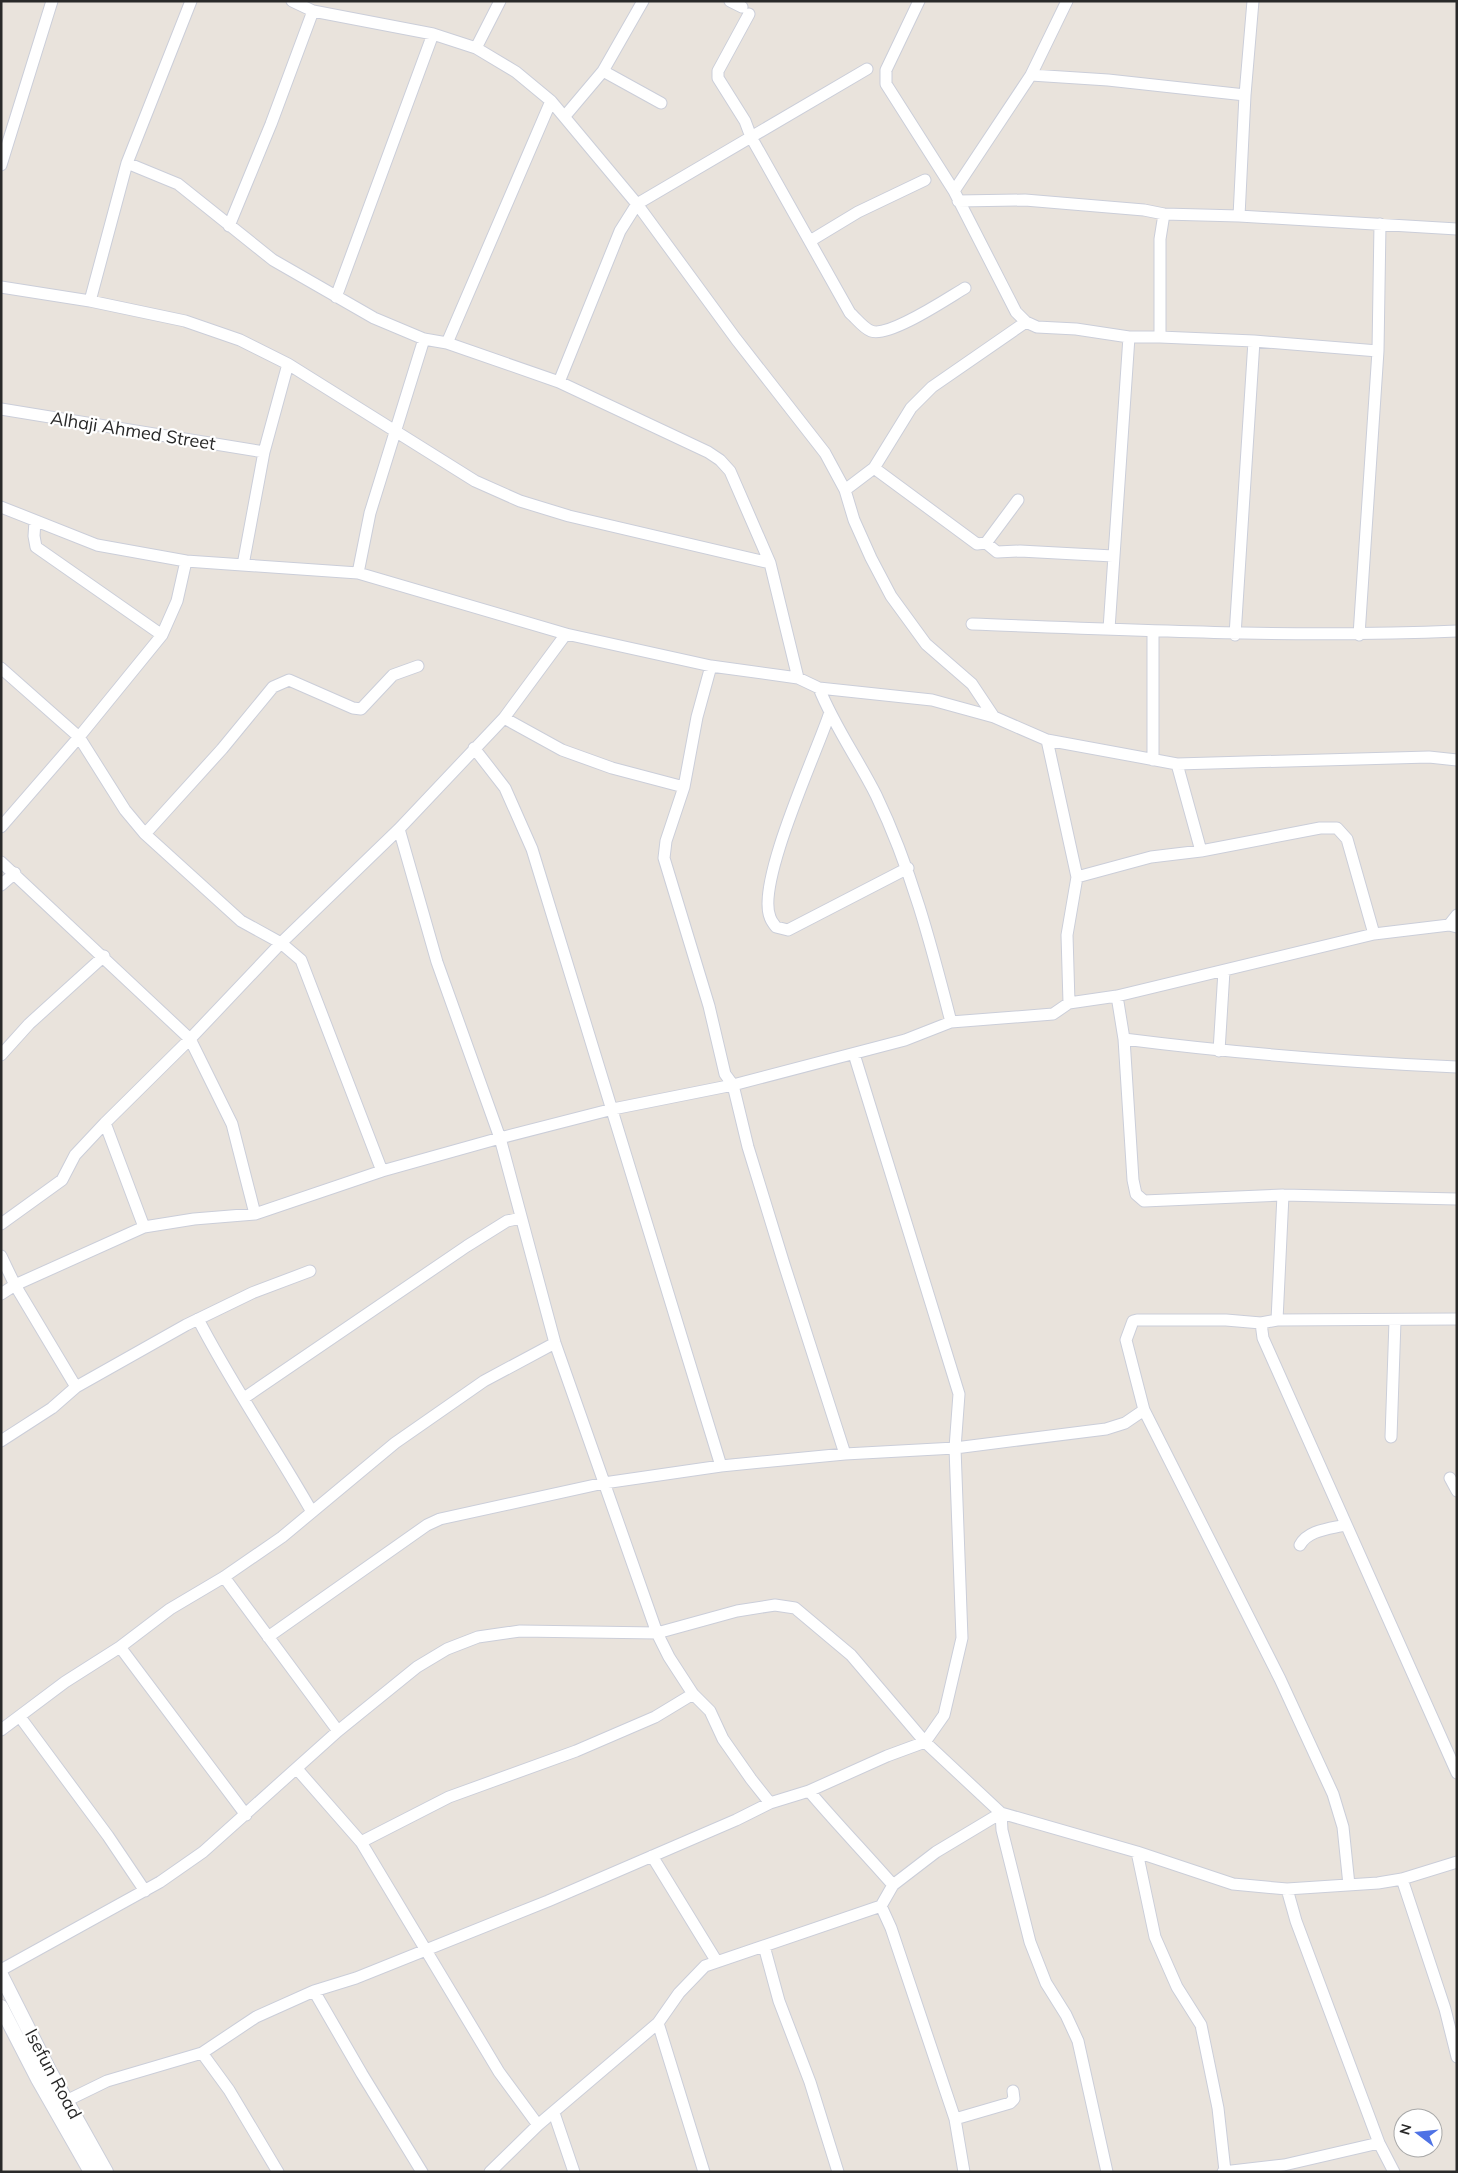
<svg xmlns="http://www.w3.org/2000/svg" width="1458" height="2173" viewBox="0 0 1458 2173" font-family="Mulish,sans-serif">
	<rect width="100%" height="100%" fill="#e9e3dc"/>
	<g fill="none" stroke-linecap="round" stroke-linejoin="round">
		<defs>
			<path id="minor" d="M292 1 313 11 433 34 476 48 516 72 551 101 637 204 736 339 825 453 845 490 854 520 871 558 891 596 926 644 972 684 994 717
				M730 1 742 7
				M919 1 886 70V84L954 191 1016 312 1026 322 1037 327 1076 329 1129 337H1160V239L1164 214
				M749 14 718 71V78L745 121 751 137 850 313C856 318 863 328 871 331 889 338 948 298 965 288
				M476 48 500 1
				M603 71 661 103
				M1031 75 1108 80 1245 95
				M565 116 603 71 643 1
				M127 163 178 184 273 260 374 318 424 339 447 343 559 382 708 452 720 460 730 471 770 563 798 678
				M1 165 52 1
				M954 191 1031 75 1067 1
				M958 201 1025 200 1144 210 1164 214 1239 216 1457 229
				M1239 216 1245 95 1253 1
				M229 226 271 124 313 11
				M810 241 858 212 925 180
				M1 287 90 301 185 321 240 340 288 364 475 481 520 501 569 516 770 563
				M336 297 433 34
				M90 301 127 163 191 1
				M1160 337 1254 341
				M447 343 551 101
				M559 382 620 231 637 204 867 69
				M1 409 264 452
				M874 468 977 544 986 543 1018 500
				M845 490 874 468 911 408 932 387 1026 322
				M1 507 97 545 186 561 177 601 162 635 79 737 125 810 145 834 241 921 281 943 301 960 382 1171
				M35 521 34 536 36 547 162 635
				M986 543 997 552 1020 551 1113 556
				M186 561 358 573 370 513 424 339
				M243 565 264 452 288 364
				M358 573 566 634 711 666 798 678 819 688 932 700 994 717 1047 740 1177 764 1429 757 1457 760
				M972 624C1134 630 1295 638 1457 631
				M1109 629 1129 337
				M1235 635 1254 341 1378 351
				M1359 635 1378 351 1380 224
				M711 666 697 717 684 787 666 841 664 858 709 1006 725 1074 733 1085 748 1147 784 1264 845 1454
				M1 668 79 737 1 827
				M819 688C834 726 858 759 876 795 911 868 931 944 951 1022
				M829 715C816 754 756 883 770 917 771 921 774 924 776 927L788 930 908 868
				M504 718 562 750 612 768 684 787
				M1047 740 1077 877 1067 935 1069 1003
				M474 748 505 788 532 849 721 1466
				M1153 760V631
				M1177 764 1201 851
				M399 829 437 962 500 1138 555 1343 657 1633 669 1657 693 1694 710 1711 723 1739 751 1779 770 1803
				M145 834 222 749 273 687 289 680 353 708 361 709 393 675 418 666
				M1 862 190 1039 232 1124 255 1214
				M1077 877 1151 857 1201 851 1320 828H1337L1347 839 1374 934
				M1 885 15 873
				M1449 925 1457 915
				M1117 996 1124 1039 1133 1180 1136 1194 1144 1201 1283 1195 1457 1199
				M1124 1039C1234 1053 1346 1062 1457 1067
				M1219 1051 1224 971
				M1 1055 29 1024 104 956
				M105 1123 144 1227
				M1 1224 62 1180 75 1155 105 1123 190 1039 281 943 399 829 504 718 566 634
				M1 1256 15 1285 76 1387
				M1 1294 15 1285 144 1227 194 1219 255 1214 382 1171 500 1138 613 1109 733 1085 905 1040 951 1022 1053 1014 1069 1003 1117 996 1374 934 1449 925 1457 927
				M198 1319C232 1385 275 1447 312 1512
				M1457 1319 1277 1320 1261 1323 1263 1338 1457 1773
				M1277 1320 1283 1195
				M1261 1323 1226 1320H1137L1133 1321 1126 1340 1144 1410 1280 1679 1333 1794 1343 1827 1349 1885
				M244 1398 467 1246 507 1221 521 1218
				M1391 1437 1395 1321
				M1 1441 52 1408 76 1387 186 1325 252 1293 310 1271
				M1450 1478 1457 1491
				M1300 1545C1308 1530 1329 1529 1345 1525
				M224 1577 338 1731
				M268 1637 427 1525 440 1519 604 1483 721 1466 845 1454 955 1448 1106 1429 1125 1423 1144 1410
				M120 1647 246 1815
				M20 1717 108 1836 145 1891
				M1 1730 65 1682 120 1647 170 1609 224 1577 282 1537 395 1443 484 1381 555 1343
				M297 1769 361 1842 499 2072 538 2125
				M809 1791C836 1823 865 1853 893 1885
				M361 1842 449 1797 576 1751 655 1717 693 1694
				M1137 1852 1155 1937 1177 1987 1201 2025 1218 2108 1225 2171
				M652 1856 717 1962
				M1402 1879 1445 2009 1457 2057
				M1287 1889 1296 1921 1379 2143 1394 2172
				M881 1906 891 1928 955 2119 964 2172
				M764 1946 779 2001 810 2082 838 2172
				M1 1970 160 1882 203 1852 338 1731 417 1667 447 1649 478 1637 520 1631 657 1633 737 1611 775 1605 795 1608 851 1655 925 1742 1001 1813 1137 1852 1233 1884 1287 1889 1378 1883 1402 1879 1457 1862
				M314 1991 362 2074 422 2172
				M658 2023 704 2172
				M202 2053 229 2090 278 2172
				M66 2101 107 2081 202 2053 256 2017 314 1991 356 1978 548 1901 736 1820 770 1803 809 1791 887 1756 925 1742 944 1715 962 1638 955 1448 959 1394 854 1054
				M554 2113 574 2172
				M955 2119 1010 2103 1014 2099 1013 2091
				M490 2172 538 2125 658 2023 679 1993 705 1966 881 1906 893 1885 936 1852 1001 1813 1002 1830 1030 1942 1046 1983 1066 2015 1078 2041 1107 2172
				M1223 2172 1284 2165 1379 2143"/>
			<path id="tertiary" d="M1 1975 50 2072 106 2172
				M1 2007 38 2079 91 2172"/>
		</defs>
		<use href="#minor" stroke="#cbced9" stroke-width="13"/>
		<use href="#tertiary" stroke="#cbced9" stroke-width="16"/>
		<use href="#minor" stroke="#fff" stroke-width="11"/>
		<use href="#tertiary" stroke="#fff" stroke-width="14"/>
	</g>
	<g text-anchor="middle" stroke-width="4.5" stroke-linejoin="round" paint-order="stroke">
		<g font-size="18" fill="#292929" stroke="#fff">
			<text transform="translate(133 431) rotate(9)" y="6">Alhaji Ahmed Street</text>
			<text transform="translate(53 2074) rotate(62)" y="6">Isefun Road</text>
		</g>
	</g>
	<rect width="1458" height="2173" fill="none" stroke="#292929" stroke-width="5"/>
	<g transform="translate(1418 2133) rotate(286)"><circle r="24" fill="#ffffff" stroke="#a9a9a9"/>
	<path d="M0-4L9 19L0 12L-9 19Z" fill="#4e72e5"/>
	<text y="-8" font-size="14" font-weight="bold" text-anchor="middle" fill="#292929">N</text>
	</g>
</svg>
